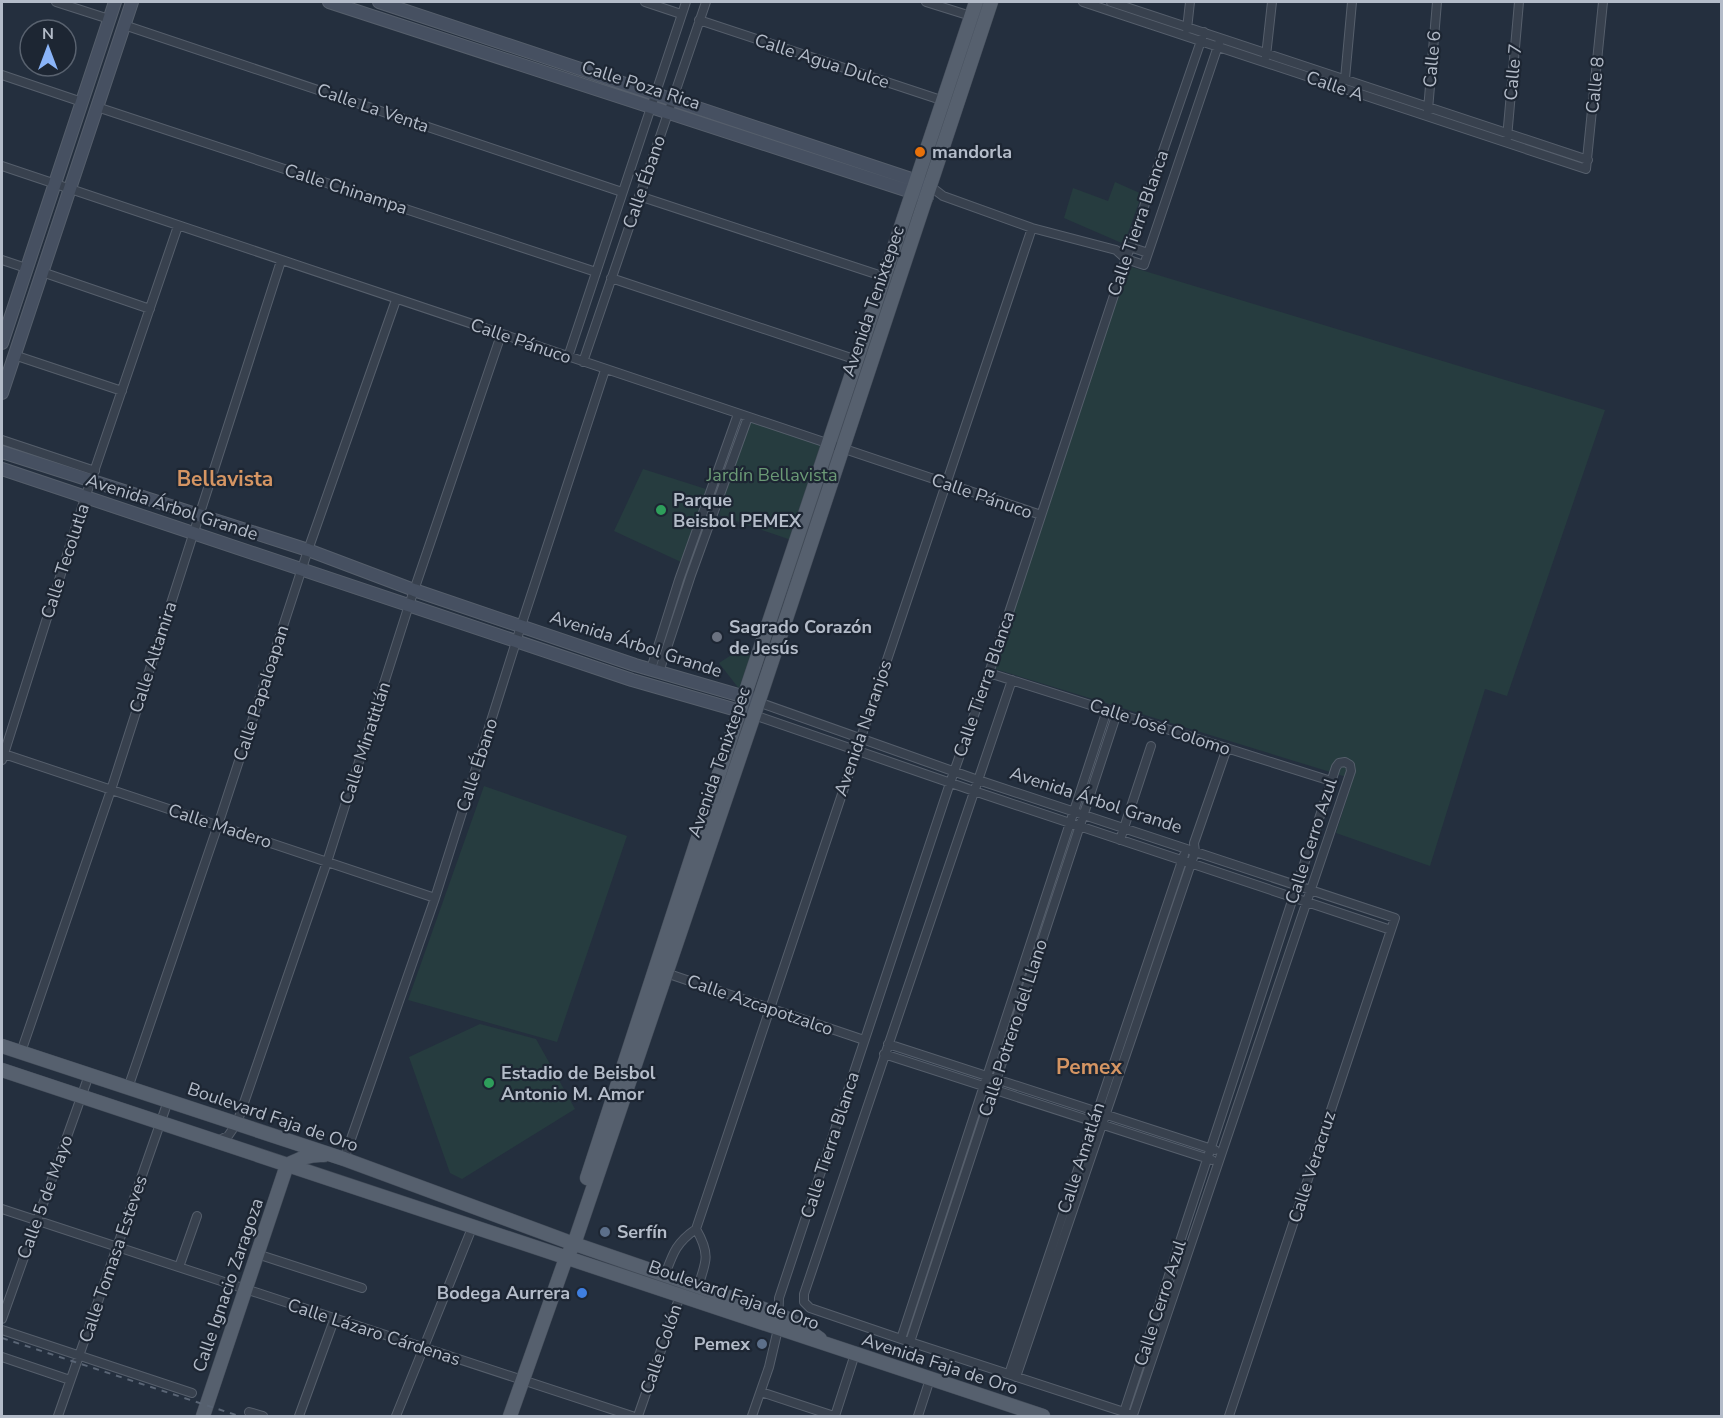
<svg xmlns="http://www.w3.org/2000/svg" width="1723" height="1418" viewBox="0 0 1723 1418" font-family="'Nunito Sans',sans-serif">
	<rect width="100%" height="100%" fill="#242f3e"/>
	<path fill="#263c3f" d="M1115 182 1142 194 1124 244 1064 218 1073 188 1108 201Z
		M1128 266 1605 410 1507 696 1485 689 1430 866 1336 833 1353 779 995 669Z
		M748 420 824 445 791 540 719 515Z
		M643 469 706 489 681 562 614 531Z
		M739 650 752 652 740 690 719 663Z
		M484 786 627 836 557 1042 408 1000Z
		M480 1024 536 1039 575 1109 462 1179 450 1173 409 1057Z"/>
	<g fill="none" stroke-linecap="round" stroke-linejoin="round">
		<defs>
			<path id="street" d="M56 2 109 19
				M645 2 681 14
				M926 2 974 17
				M1083 2 1586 169 1603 2
				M1111 2 1588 160
				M699 20 944 101
				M124 25 622 192
				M1187 29 1190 2
				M1266 56 1272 2
				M2 75 82 102
				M1340 82 1345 79 1352 2
				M97 107 596 272
				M1428 110 1437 2
				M1507 138 1519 2
				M2 166 1041 515
				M930 186 943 196 1032 228 1116 250 1126 259 1144 265 1219 43
				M639 196 885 277
				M1125 248 1130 247 1148 253
				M2 260 26 268
				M42 272 150 309
				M611 278 857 360
				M14 355 122 391
				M568 357 686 2
				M583 362 706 2
				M2 440 95 471
				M651 669 679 580 738 414
				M659 672 691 575 748 417
				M989 673 1331 781
				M1012 680 804 1294V1302L810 1308 901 1339 910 1342 1124 1412 1133 1415 1351 771 1350 765 1345 762 1339 763 1336 767 1124 1412
				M758 702 978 780 1395 918 1229 1416
				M754 715 974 791 1391 930
				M4 754 435 898
				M2 760 85 498 178 226
				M1120 840 1151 746
				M663 972 864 1040
				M888 1044 1215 1150
				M21 1052 111 790 281 261
				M884 1054 1212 1160
				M128 1088 218 825 308 550 396 300
				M217 1141 228 1136 237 1123 327 862 409 605 501 335
				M344 1159 435 898 521 626 605 370
				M2 1209 632 1416
				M696 1229C710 1253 707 1261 698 1286
				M257 1254 362 1288
				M179 1267 197 1216
				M665 1275C673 1253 676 1243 696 1229L1032 228
				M2 1319 89 1075
				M2 1330 192 1393
				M901 1339 1107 710
				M910 1342 1117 713
				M2 1357 70 1380
				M1009 1374 1184 855
				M1016 1377 1195 852 1194 843 1227 748
				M761 1392 834 1416
				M249 1412 263 1416
				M58 1416 168 1101
				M299 1416 334 1320
				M396 1416 472 1228
				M638 1416 681 1293
				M752 1416 769 1367 778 1329 779 1298 950 783 989 673 1126 259 1204 32
				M835 1416 855 1354
				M918 1416 930 1379"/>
			<path id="secondary" d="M329 2 927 197
				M379 2 923 183
				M2 343 115 2
				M2 393 132 2
				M2 452 308 550 414 590 635 665 752 699
				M2 469 632 680 747 713"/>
			<path id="primary" d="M2 1046 344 1159 566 1241 778 1314 802 1326 820 1339
				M2 1070 1043 1416
				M587 1178 744 697 976 2
				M203 1416 287 1165C299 1159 310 1154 324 1155
				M510 1416 566 1258 574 1244 754 715 991 2"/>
		</defs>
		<use href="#street" stroke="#565f6c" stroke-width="10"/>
		<use href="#secondary" stroke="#565f6c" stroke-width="14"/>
		<use href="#primary" stroke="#414a57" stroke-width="15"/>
		<use href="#street" stroke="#38414e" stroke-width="8"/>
		<use href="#secondary" stroke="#465061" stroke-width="12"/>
		<use href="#primary" stroke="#56606e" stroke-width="14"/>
		<path stroke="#5a6575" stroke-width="2" stroke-dasharray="6 6" stroke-linecap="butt" d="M2 1338 239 1416"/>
	</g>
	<circle fill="#e8710a" stroke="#1d2633" stroke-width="2" cx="920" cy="152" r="6"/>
	<g fill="#2e9e5b" stroke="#1d2633" stroke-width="2">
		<circle cx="661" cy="510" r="6"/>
		<circle cx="489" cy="1083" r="6"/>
	</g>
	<circle fill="#6b7280" stroke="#1d2633" stroke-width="2" cx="717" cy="637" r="6"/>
	<g fill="#5c6f8a" stroke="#1d2633" stroke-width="2">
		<circle cx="605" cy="1232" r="6"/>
		<circle cx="762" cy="1344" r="6"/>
	</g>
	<circle fill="#3f7fe0" stroke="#1d2633" stroke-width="2" cx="582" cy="1293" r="6"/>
	<g text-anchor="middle" stroke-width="4.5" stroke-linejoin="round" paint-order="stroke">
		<g font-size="18" fill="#b4bcc9" stroke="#1d2633">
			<text transform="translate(1432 59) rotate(-85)" y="6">Calle 6</text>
			<text transform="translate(822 61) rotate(18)" y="6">Calle Agua Dulce</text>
			<text transform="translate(1513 72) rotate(-85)" y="6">Calle 7</text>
			<text transform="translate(641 85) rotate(18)" y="6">Calle Poza Rica</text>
			<text transform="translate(1595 85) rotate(-84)" y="6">Calle 8</text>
			<text transform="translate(1335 86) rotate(19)" y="6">Calle A</text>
			<text transform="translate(373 108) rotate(19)" y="6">Calle La Venta</text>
			<text transform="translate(644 182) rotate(-71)" y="6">Calle Ébano</text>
			<text transform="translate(346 189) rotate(18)" y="6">Calle Chinampa</text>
			<text transform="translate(1138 223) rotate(-71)" y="6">Calle Tierra Blanca</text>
			<text transform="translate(873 301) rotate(-71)" y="6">Avenida Tenixtepec</text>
			<text transform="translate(521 341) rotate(19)" y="6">Calle Pánuco</text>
			<text transform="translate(982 496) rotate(19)" y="6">Calle Pánuco</text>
			<text transform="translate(172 507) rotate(18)" y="6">Avenida Árbol Grande</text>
			<text transform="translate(65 561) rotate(-72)" y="6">Calle Tecolutla</text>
			<text transform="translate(636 644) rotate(18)" y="6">Avenida Árbol Grande</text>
			<text transform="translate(153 657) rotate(-72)" y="6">Calle Altamira</text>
			<text transform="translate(984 684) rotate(-71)" y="6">Calle Tierra Blanca</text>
			<text transform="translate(261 693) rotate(-72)" y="6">Calle Papaloapan</text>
			<text transform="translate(1160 727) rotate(18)" y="6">Calle José Colomo</text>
			<text transform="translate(863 728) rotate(-71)" y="6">Avenida Naranjos</text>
			<text transform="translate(365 743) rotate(-72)" y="6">Calle Minatitlán</text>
			<text transform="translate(719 762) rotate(-71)" y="6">Avenida Tenixtepec</text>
			<text transform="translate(477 765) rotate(-72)" y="6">Calle Ébano</text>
			<text transform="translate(1096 800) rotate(18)" y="6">Avenida Árbol Grande</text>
			<text transform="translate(220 826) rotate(18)" y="6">Calle Madero</text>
			<text transform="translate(1311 841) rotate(-72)" y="6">Calle Cerro Azul</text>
			<text transform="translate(760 1005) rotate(19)" y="6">Calle Azcapotzalco</text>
			<text transform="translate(1013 1028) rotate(-72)" y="6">Calle Potrero del Llano</text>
			<text transform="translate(273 1117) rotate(19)" y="6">Boulevard Faja de Oro</text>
			<text transform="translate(830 1145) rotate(-72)" y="6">Calle Tierra Blanca</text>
			<text transform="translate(1081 1158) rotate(-72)" y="6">Calle Amatlán</text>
			<text transform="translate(1312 1167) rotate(-72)" y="6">Calle Veracruz</text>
			<text transform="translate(45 1197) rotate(-70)" y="6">Calle 5 de Mayo</text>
			<text transform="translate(113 1259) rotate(-71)" y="6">Calle Tomasa Esteves</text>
			<text transform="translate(228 1285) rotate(-71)" y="6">Calle Ignacio Zaragoza</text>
			<text transform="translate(734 1295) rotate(19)" y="6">Boulevard Faja de Oro</text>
			<text transform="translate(1160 1303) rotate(-72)" y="6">Calle Cerro Azul</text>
			<text transform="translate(374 1332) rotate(18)" y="6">Calle Lázaro Cárdenas</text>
			<text transform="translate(661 1349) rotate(-71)" y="6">Calle Colón</text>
			<text transform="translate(940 1364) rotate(18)" y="6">Avenida Faja de Oro</text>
		</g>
		<g font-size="18" font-weight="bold" fill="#b4bcc9" stroke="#1d2633" text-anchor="start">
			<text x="932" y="158">mandorla</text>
			<text x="673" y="506">Parque<tspan x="673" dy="21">Beisbol PEMEX</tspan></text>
			<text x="729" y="633">Sagrado Corazón<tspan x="729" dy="21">de Jesús</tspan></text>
			<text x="501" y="1079">Estadio de Beisbol<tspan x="501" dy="21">Antonio M. Amor</tspan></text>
			<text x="617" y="1238">Serfín</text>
			<text x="570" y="1299" text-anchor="end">Bodega Aurrera</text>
			<text x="750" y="1350" text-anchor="end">Pemex</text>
		</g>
		<g font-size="18" fill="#6b9a76" stroke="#1d2633">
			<text x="772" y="481">Jardín Bellavista</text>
		</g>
		<g font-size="21" font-weight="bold" fill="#d59563" stroke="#1d2633">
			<text x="225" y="486">Bellavista</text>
			<text x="1089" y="1074">Pemex</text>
		</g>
	</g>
	<rect width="1723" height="1418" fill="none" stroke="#b4bcc9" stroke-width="6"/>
	<g transform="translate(48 48)"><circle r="28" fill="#1d2633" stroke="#59626f" stroke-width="1.5"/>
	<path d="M0-4.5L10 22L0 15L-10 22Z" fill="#8ab4f8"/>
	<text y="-9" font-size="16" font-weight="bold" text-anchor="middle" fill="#b4bcc9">N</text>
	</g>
</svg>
